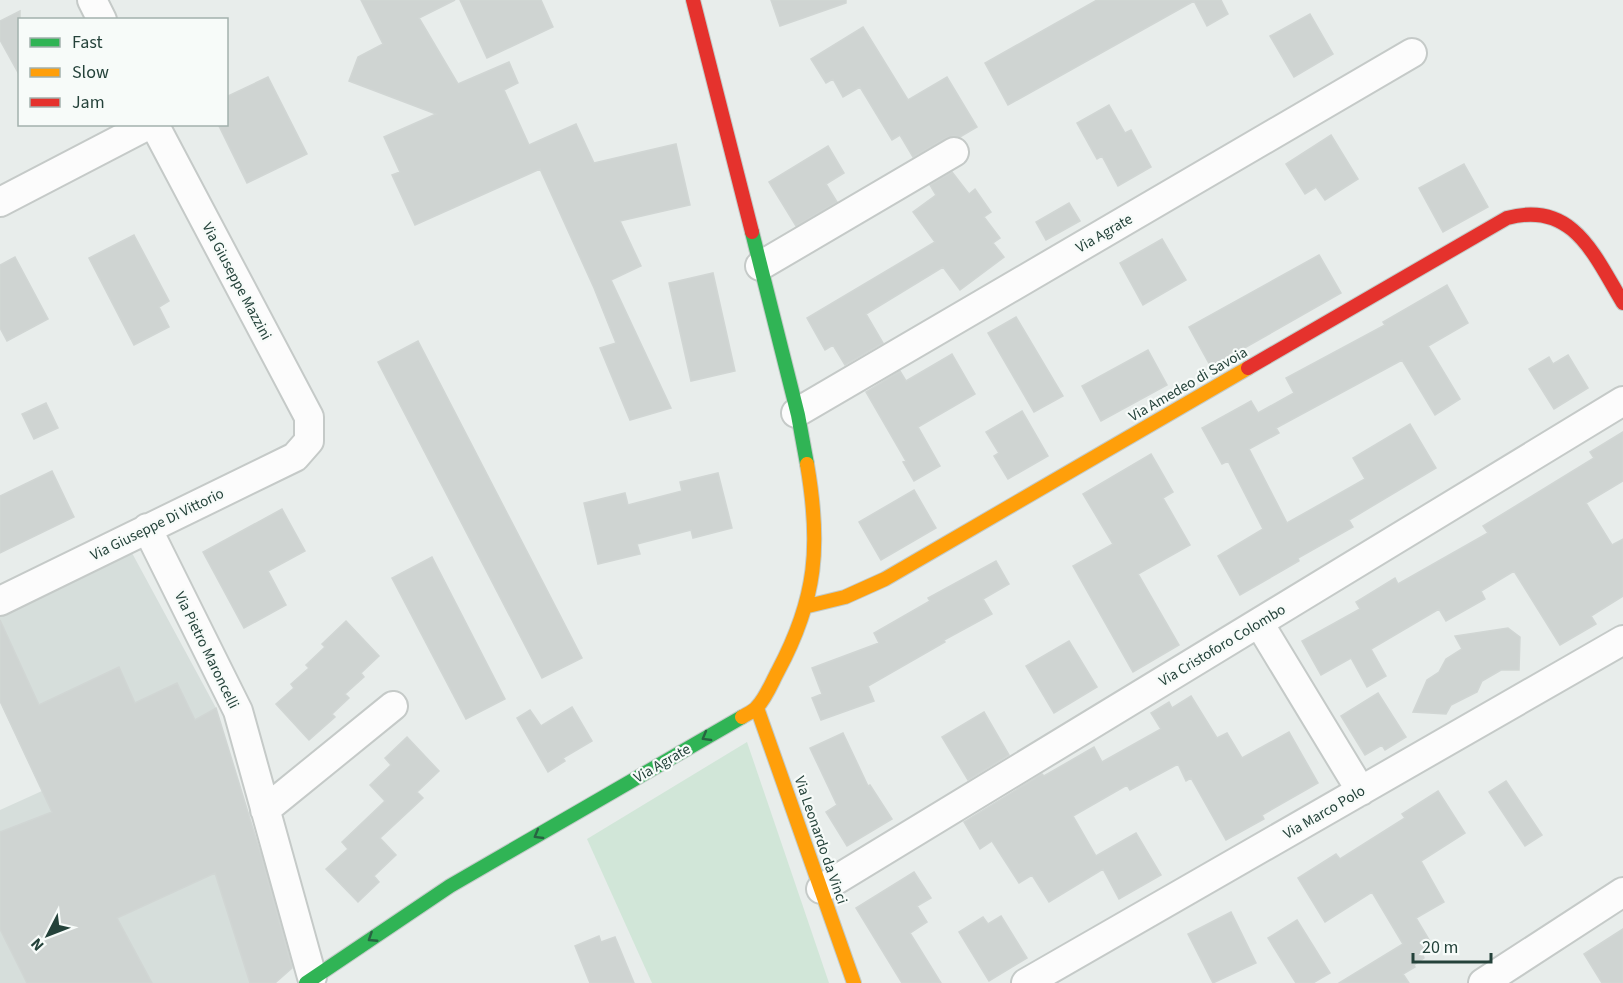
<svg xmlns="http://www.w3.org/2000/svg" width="1623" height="983" viewBox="0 0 1623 983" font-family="'Source Sans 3',sans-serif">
	<rect width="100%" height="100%" fill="#e8edeb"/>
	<path fill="#d6dedb" d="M132 553 216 708 262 857 298 962 275 983H0V810L42 791 0 702V615Z"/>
	<path fill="#d1e6d8" d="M747 742 829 983H652L587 839Z"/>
	<path fill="#cfd4d2" stroke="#d1d6d4" stroke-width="1.5" d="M361 0H455L419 18 458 84 509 62 518 83 504 90 529 145 576 124 594 163 676 144 690 205 620 221 641 266 611 280 671 408 630 420 600 348 616 343 594 288 540 169 415 225 392 175 400 172 384 137 436 114 349 81 358 57 383 44Z
		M460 0H541L553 27 487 58Z
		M771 0H846V3L780 26Z
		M1097 0H1221L1228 14 1207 26 1194 1 1008 105 985 63Z
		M20 11V76L0 40V21Z
		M1310 14 1333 54 1294 77 1270 36Z
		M863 27 908 100 947 77 977 127 960 137 953 136 946 138 913 157 900 135 892 140 860 87 843 97 833 79 826 83 811 59Z
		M268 77 307 154 247 183 218 124H226V97Z
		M1109 105 1125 133 1131 130 1151 167 1118 186 1102 156 1097 159 1077 123Z
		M1331 135 1358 179 1325 200 1316 187 1305 194 1286 164Z
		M828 146 844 173 826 184 837 202 796 226 769 182Z
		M1464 164 1488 207 1443 232 1419 188Z
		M952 172 969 194 975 189 991 212 984 217 1000 238 993 243 1004 257 960 290 943 267 866 314 883 343 845 365 833 345 825 350 807 318 935 242 913 212 936 195 930 185Z
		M1069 203 1080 221 1046 240 1036 222Z
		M134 235 169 301 159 307 169 327 134 345 89 258Z
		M1162 239 1186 280 1143 305 1120 263Z
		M1319 255 1341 293 1211 367 1189 327Z
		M15 257 48 319 7 341 0 328V265Z
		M713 273 735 371 691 381 669 283Z
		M1447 285 1468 323 1428 346 1460 399 1435 415 1402 360 1276 428 1279 433 1249 449 1287 523 1365 479 1353 458 1410 424 1436 468 1349 520 1353 527 1298 558 1299 561 1240 595 1218 556 1263 529 1228 461 1222 464 1202 428 1251 401 1258 413 1294 393 1286 378 1385 325 1383 322Z
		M1016 317 1063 396 1034 412 988 333Z
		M418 341 582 658 542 678 378 362Z
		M1148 350 1167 385 1101 421 1082 386Z
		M952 354 975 394 918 427 940 466 914 481 903 462 906 461 866 392 900 371 906 381Z
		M1568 355 1588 388 1554 409 1529 369 1549 357 1553 364Z
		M46 403 58 428 34 439 22 414Z
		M1022 411 1048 456 1008 479 994 456 999 453 986 432Z
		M1623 432V481L1586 503 1612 545 1623 539V596L1591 616 1596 624 1560 645 1514 571 1481 591 1485 599 1446 621 1439 609 1371 649 1386 676 1367 687 1351 658 1321 675 1302 641 1360 609 1356 602 1395 578 1398 584 1488 533 1483 526 1594 458 1590 452Z
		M1151 454 1173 492 1163 498 1190 545 1138 574 1179 645 1133 672 1073 566 1113 544 1083 494Z
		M52 471 74 517 0 553V496Z
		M718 473 732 528 693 538 691 530 637 544 640 554 598 564 584 503 625 493 628 505 682 491 680 482Z
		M914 490 936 528 881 560 859 522Z
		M282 509 305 551 268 571 286 605 244 628 203 552Z
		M432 557 505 699 466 719 392 578Z
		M996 561 1009 584 983 599 992 614 944 640 945 642 868 686 874 701 821 720 812 698 822 694 812 668 879 643 874 633 930 601 928 598Z
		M0 620 39 705 119 667 135 703 177 683 195 720 216 708 261 855 292 968 275 983H250L215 873 117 918 152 983H27L0 929V832L52 812 0 701Z
		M346 621 379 656 361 673 364 677 345 694 349 698 332 714 335 717 309 740 276 704 294 688 291 684 309 668 306 665 325 647 322 644Z
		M1508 628 1520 637 1519 670H1501L1482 681 1477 692 1451 705 1446 714 1413 712 1427 680 1439 672 1446 659 1462 649 1455 636Z
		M1069 641 1097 687 1054 713 1026 666Z
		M1378 693 1406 737 1385 750 1382 745 1365 755 1341 716Z
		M1191 696 1217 738 1227 733 1242 758 1289 732 1318 783 1262 815 1264 819 1226 840 1191 778 1186 781 1178 764 1130 790 1127 785 1073 816 1096 856 1136 833 1161 875 1119 899 1103 869 1049 902 1032 875 1019 883 992 841 980 849 964 822 1042 774 1044 776 1094 747 1102 762 1161 729 1151 713 1169 702 1172 708Z
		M572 707 592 741 563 758 565 761 548 772 517 718 530 710 541 726Z
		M984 712 1009 755 968 780 942 737Z
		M843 733 868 786 870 785 892 819 847 846 826 812 837 805 810 748Z
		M407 737 439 771 417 792 423 798 380 838 396 855 374 876 379 882 358 902 326 869 348 849 342 842 385 801 370 785 391 765 385 758Z
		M1506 781 1542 835 1525 846 1489 792Z
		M1438 791 1465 833 1421 861 1444 902 1416 918 1434 948 1423 955 1424 958 1414 965 1415 967 1403 974 1409 983H1339L1403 944 1372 892 1325 922 1298 878 1336 854 1340 859 1405 818 1402 814Z
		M914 872 931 898 917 906 927 922 910 933 941 983H902L856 908Z
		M1231 912 1256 963 1213 983 1188 934Z
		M1001 916 1027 958 989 981 959 932 983 917 988 924Z
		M1297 920 1330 973 1313 983H1296L1268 938Z
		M1623 929V983H1602L1584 954Z
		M599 936 601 942 615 937 634 983H590L575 946Z"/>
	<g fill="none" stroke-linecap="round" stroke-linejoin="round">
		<defs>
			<path id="street" d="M92 0 102 20
				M0 202 150 124
				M760 266 954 152
				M796 413 1412 53
				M147 528 238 711 312 977
				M0 601 295 457 309 441V417L154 124
				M1259 623 1361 791
				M265 810 393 706
				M821 889 1623 401
				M1026 983 1623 640
				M1483 983 1623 892"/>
			<path id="fast" d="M752 232 798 415 807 464
				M306 983 450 886 742 717"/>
			<path id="slow" d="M808 606 845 597 885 579 1248 368
				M757 708 854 983
				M742 717C747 714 754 711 757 707 766 698 772 682 778 671 817 598 821 545 807 464"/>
			<path id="jam" d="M693 0 752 232
				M1248 368 1507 218C1573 200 1594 255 1623 303"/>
		</defs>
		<use href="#street" stroke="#c5cac8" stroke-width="32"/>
		<use href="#fast" stroke="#c3cbc8" stroke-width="16"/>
		<use href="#slow" stroke="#c3cbc8" stroke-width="16"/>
		<use href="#jam" stroke="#c3cbc8" stroke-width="16"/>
		<use href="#street" stroke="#fcfcfc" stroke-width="28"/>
		<use href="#fast" stroke="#30b455" stroke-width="14"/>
		<use href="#slow" stroke="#ff9f0a" stroke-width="14"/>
		<use href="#jam" stroke="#e5322d" stroke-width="14"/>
	</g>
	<defs><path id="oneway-chevron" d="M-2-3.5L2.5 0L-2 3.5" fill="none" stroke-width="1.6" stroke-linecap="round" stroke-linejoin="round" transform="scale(1.5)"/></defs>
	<g stroke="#286442">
		<use href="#oneway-chevron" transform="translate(706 737) rotate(150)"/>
		<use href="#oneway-chevron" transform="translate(538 835) rotate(150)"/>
		<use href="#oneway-chevron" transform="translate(372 938) rotate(147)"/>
	</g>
	<g text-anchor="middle" stroke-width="4.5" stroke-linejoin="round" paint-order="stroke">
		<g font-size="15" fill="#24423a" stroke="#f7fbf9">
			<text transform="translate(1104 233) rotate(-30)" y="5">Via Agrate</text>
			<text transform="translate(237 281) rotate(62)" y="5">Via Giuseppe Mazzini</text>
			<text transform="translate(1188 384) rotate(-30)" y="5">Via Amedeo di Savoia</text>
			<text transform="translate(157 524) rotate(-26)" y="5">Via Giuseppe Di Vittorio</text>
			<text transform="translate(1222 645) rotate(-31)" y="5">Via Cristoforo Colombo</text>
			<text transform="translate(207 650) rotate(64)" y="5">Via Pietro Maroncelli</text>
			<text transform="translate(662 763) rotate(-30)" y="5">Via Agrate</text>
			<text transform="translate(1324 812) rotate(-30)" y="5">Via Marco Polo</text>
			<text transform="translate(821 840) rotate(71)" y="5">Via Leonardo da Vinci</text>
		</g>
	</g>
	<rect x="18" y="18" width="210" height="108" fill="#f7fbf9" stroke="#a3b1ad" stroke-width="1.5"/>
	<rect x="30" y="38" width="30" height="9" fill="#30b455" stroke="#a3b1ad" stroke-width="1.5"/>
	<text x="72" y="48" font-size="18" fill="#24423a">Fast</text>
	<rect x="30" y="68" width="30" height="9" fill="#ff9f0a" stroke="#a3b1ad" stroke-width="1.5"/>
	<text x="72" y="78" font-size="18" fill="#24423a">Slow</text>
	<rect x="30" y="98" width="30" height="9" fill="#e5322d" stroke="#a3b1ad" stroke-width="1.5"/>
	<text x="72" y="108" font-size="18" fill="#24423a">Jam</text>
	<g transform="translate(48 935) rotate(228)" stroke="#f7fbf9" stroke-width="4.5" paint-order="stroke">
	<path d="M0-4.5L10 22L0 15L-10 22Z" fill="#24423a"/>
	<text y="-9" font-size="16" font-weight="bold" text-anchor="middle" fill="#24423a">N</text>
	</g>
	<path d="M1413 953v9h78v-9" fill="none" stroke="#24423a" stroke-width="3"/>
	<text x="1422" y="953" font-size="18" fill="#24423a" stroke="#f7fbf9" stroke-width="4.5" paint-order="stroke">20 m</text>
</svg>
